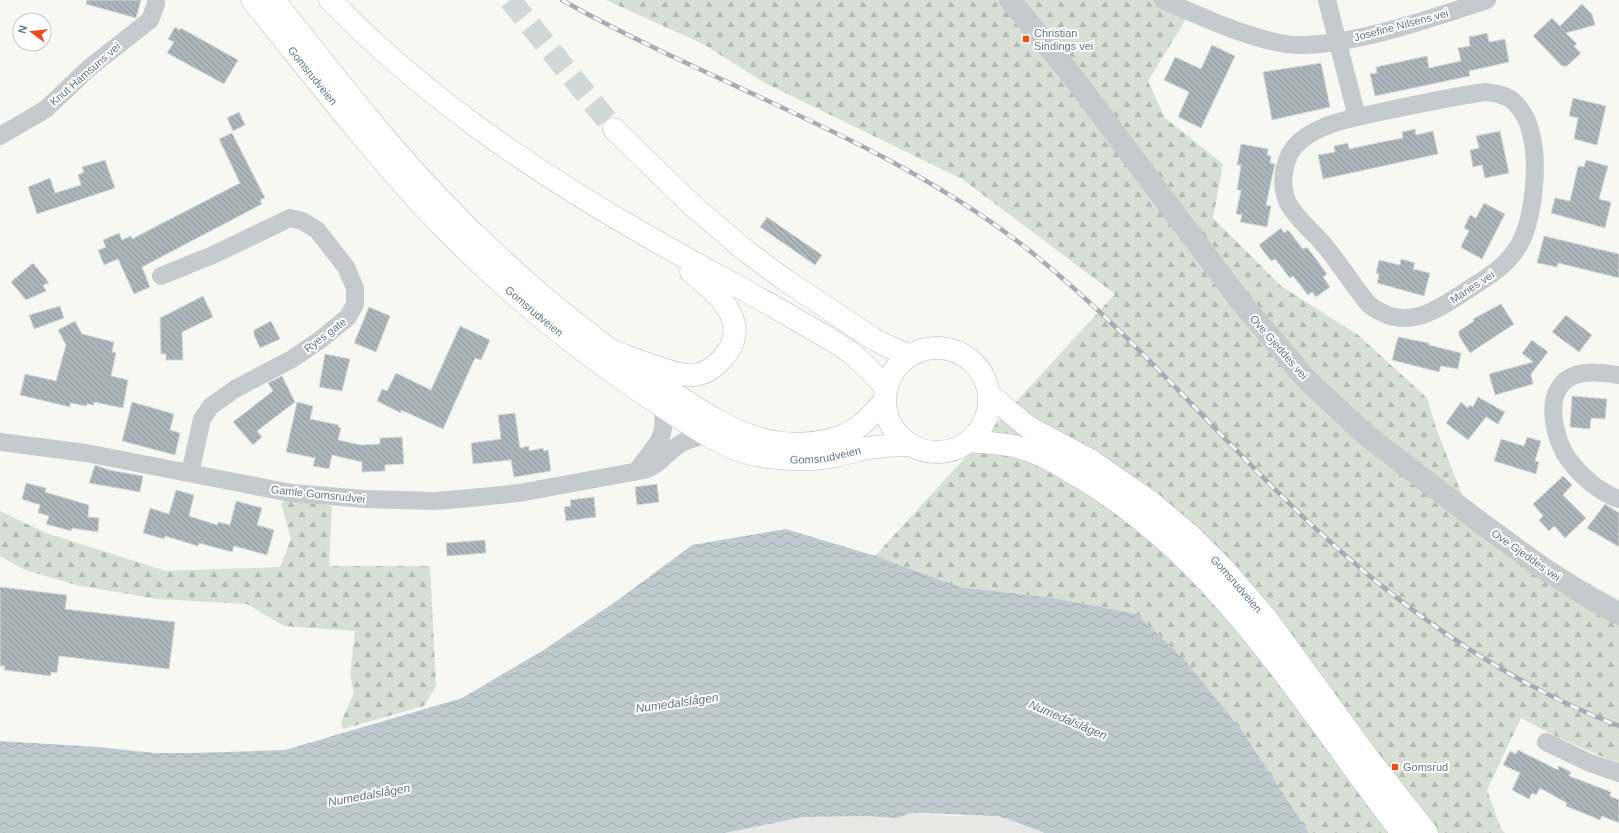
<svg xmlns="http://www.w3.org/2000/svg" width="1619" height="833" viewBox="0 0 1619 833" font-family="Arial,sans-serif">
	<defs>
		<pattern id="forest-firs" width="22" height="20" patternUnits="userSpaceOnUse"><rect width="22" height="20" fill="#d8dfd4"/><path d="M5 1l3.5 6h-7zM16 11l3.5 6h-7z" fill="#b3bab2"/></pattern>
		<pattern id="water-waves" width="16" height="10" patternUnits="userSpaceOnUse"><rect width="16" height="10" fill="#bfcacf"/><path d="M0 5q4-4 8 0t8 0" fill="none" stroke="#9fa9ae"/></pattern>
		<pattern id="building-back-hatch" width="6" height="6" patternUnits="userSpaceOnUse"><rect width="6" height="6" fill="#acb5ba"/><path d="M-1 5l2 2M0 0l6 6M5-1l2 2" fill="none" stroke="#90989d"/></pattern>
	</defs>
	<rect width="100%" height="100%" fill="#f7f7f3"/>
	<path fill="#e7e8e6" d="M911 813 957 816 981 814 999 816 1045 833H725L803 817 867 816 897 818Z"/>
	<path fill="url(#forest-firs)" d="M606 0H1175L1190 9 1184 22 1148 81 1165 118 1223 164 1213 218 1281 286 1358 335 1427 398 1436 428 1462 495 1535 554 1619 600V764L1559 738 1521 718 1487 790 1501 829 1505 833H1309L1243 732 1184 659 1137 614 1053 598 960 587 875 556 1115 294 962 179 767 84 703 44Z
		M285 500 332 506 329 566H430L436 686 424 706 343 729 341 722 354 693 350 675 355 631 284 626 247 604 157 599 76 585 25 570 0 556V511L46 533 166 571 280 567 291 539 281 504Z"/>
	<path fill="url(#water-waves)" d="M786 529 875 556 960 587 1053 598 1137 614 1184 659 1243 732 1309 833H1045L999 816 923 813H911L897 818 867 816 803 817 725 833H0V741L98 747 155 753H192L285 750 462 698 542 651 618 600 692 545Z"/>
	<path fill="url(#building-back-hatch)" stroke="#d8d8d5" d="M87 0H141L136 18 86 4Z
		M1582 4 1592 14 1595 25 1566 33 1577 44 1574 46 1581 53 1567 66H1562L1533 36 1552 18 1560 26Z
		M175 27 180 30 181 28 238 60 224 84 167 53 174 42 168 39Z
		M1487 33 1489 42 1505 39 1509 62 1469 71 1470 76 1375 96 1370 74 1377 73 1376 67 1427 56 1429 68 1461 61 1458 48 1470 46 1469 37Z
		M1212 45 1235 56 1201 128 1178 117 1189 92 1164 80 1175 57 1201 69Z
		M1321 63 1330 107 1272 120 1263 72Z
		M1573 98 1606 106 1597 145 1574 139 1578 118 1569 116Z
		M239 112 245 125 233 131 227 118Z
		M1415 129 1416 135 1433 131 1438 154 1323 179 1318 155 1335 152 1334 146 1348 143 1349 149 1382 142 1403 138 1402 132Z
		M1500 131 1509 173 1485 178 1482 165 1473 167 1470 150 1479 148 1476 136Z
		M232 133 265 198 260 200 262 204 142 267 150 287 134 294 118 259 104 265 98 250 106 247 103 240 119 233 122 240 131 236 132 239 240 183 219 139Z
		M1241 144 1268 149 1267 155 1271 156 1270 163 1275 164 1266 205 1271 206 1267 227 1240 222 1242 215 1236 214 1241 190H1237L1241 165H1237Z
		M105 160 115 188 37 214 28 187 50 178 55 193 81 185 78 175 84 172 82 167Z
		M1586 160 1608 166 1599 199 1611 202 1605 228 1551 213 1555 198 1570 201 1578 166 1584 167Z
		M1484 203 1505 214 1482 259 1462 248 1461 246 1469 231 1464 228 1470 215 1476 218Z
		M767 217 822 255 815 265 760 227Z
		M1281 228 1284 233 1288 230 1303 249 1307 247 1327 274 1323 277 1330 287 1316 297 1312 292 1308 295 1293 276 1290 278 1275 259 1271 261 1259 245Z
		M1544 236 1619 254V278L1558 263 1557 267 1537 263Z
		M1401 259 1415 263 1413 269 1430 273 1424 296 1377 283 1379 274 1376 273 1379 260 1400 265Z
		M33 263 49 283 43 285 46 291 26 300 11 282Z
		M203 296 213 317 182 332 183 360H166V354H161L160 318Z
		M1501 304 1514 324 1470 353 1459 336V331L1474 321 1473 319Z
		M60 306 64 318 34 329 29 315Z
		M369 307 390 316 376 352 354 343Z
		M1566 315 1592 335 1579 352 1552 332Z
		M75 321 82 334 114 342 112 352 116 353 111 376 128 380 123 408 94 402V405L87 404 86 406 70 403V407L20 395 25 374 56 381 66 345 58 330Z
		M271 321 280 339 260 348 254 335V330Z
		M460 326 490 340 481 360 475 358 443 429 401 410V413L377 401 382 389 387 391 396 373 431 390Z
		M1398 337 1429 343V345L1461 353 1458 369 1441 366 1439 372 1392 360Z
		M1532 340 1548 352 1531 374 1533 384 1495 395 1489 374 1533 362 1522 353Z
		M325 354 350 359 342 391 319 387Z
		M282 376 295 402 257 431 262 437 253 445 233 422 273 391 268 383Z
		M1572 396 1607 399 1605 419 1591 418 1590 429 1570 427Z
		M1478 397 1505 412 1498 424 1486 417 1468 440 1446 423 1461 402 1468 408 1470 405 1473 407Z
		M132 402 174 414 170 430 180 433 175 455 122 441Z
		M297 402 313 406 310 419 339 425 338 427 341 428 338 440 361 445 380 444V438L402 437 404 464 385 465V471L362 472V462L332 455 329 469 313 466 315 458 286 452Z
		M515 413 520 448 529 446V451L543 448 544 451 548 450 551 471 514 477 511 460 473 464 471 443 501 439 498 415Z
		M1527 437 1541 441 1535 461 1539 462 1536 474 1494 461 1501 439 1524 446Z
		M95 465 109 470 143 476 140 492 89 483Z
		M1563 476 1572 485 1563 495 1586 518 1565 538 1554 526 1549 531 1539 520 1543 516 1533 504Z
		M26 483 46 488 45 492 89 505 88 517 99 518 98 532 72 528 71 531 46 524 49 516 38 513 40 505 22 499Z
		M657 484 659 502 637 505 635 487Z
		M176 490 194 495 189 516 217 525 218 522 230 525 236 501 262 508 257 525 274 530 267 555 234 546 232 552 199 543 198 546 165 536 164 539 143 533 150 508 169 514Z
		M594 497 596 517 566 521 564 507 571 506 570 500Z
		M1605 504 1619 513V547L1587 528Z
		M485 540 486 553 447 556 446 543Z
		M0 587 67 595 65 609 175 622 169 669 59 656 57 673 51 672V676L4 670 5 666H0Z
		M1518 750 1558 770 1559 766 1571 772 1569 776 1611 792 1610 796 1619 800V823L1602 816 1600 820 1566 806 1567 803 1540 788 1536 795 1532 793 1529 799 1512 790 1520 773 1503 765 1510 751 1516 754Z"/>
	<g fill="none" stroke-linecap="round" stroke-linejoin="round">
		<path stroke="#d2d7d8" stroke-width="22" stroke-dasharray="22 11" stroke-linecap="butt" d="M510 0 614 129"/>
		<defs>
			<g id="primary">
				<path id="s1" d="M252 0C308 69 362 140 422 205 490 278 568 344 651 399 682 419 717 446 755 455 782 460 811 462 839 455 848 453 858 450 867 448 881 446 896 445 910 445"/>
				<path d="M274 0C327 66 378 134 436 195 505 268 583 334 667 389 695 407 723 427 755 437 781 446 816 446 842 436 860 430 872 414 885 401"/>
			</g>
			<g id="trunk">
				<path d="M330 0C422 94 528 168 642 233 693 263 746 290 797 320 815 331 836 341 852 354 865 364 875 376 887 388"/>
				<path d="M614 129 693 206 746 251 785 280 875 340 909 356"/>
				<circle cx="937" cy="400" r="52"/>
				<path d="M612 351C630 357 674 376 691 375 703 375 714 368 722 359 754 324 718 293 691 272"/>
				<path id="s2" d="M989 394 1028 427 1090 460 1148 500 1192 537 1223 568 1267 619 1366 755 1427 833"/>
				<path d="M970 441C987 443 1005 443 1021 448 1044 454 1065 468 1086 481 1224 565 1305 708 1402 833"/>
			</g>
		</defs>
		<use href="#primary" stroke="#b7bbbf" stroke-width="23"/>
		<use href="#trunk" stroke="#b8bcbf" stroke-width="23"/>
		<path stroke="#c6cacd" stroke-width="18" d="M1163 0C1200 16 1240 35 1280 43 1332 54 1435 17 1487 0
			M1327 0 1357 117
			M1485 92C1494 93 1505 94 1513 101 1522 109 1529 122 1531 134 1539 162 1534 219 1519 245 1508 265 1489 276 1469 289 1444 305 1418 326 1387 315 1379 311 1371 308 1365 300 1351 282 1339 263 1325 246 1313 231 1297 220 1288 203 1279 183 1283 156 1300 141 1323 122 1358 117 1385 111 1418 104 1451 97 1485 92Z
			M0 136 46 109 89 68 150 20 156 4V0
			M161 276 213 255 290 218 302 221 317 230 346 267 355 288V304L348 317 320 340 292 359 235 389 211 406 202 419 190 473
			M1619 375C1603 373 1585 370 1571 377 1542 391 1554 440 1569 460 1582 477 1599 492 1619 499
			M0 442 86 453 291 493 365 499 435 501 471 498 519 493 644 470C659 466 667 452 680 444 688 439 698 437 707 434
			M639 468C656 443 668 440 662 406
			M1546 742 1590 763 1619 773"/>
		<path stroke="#c6cacd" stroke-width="22" d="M1010 0 1073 77 1241 302 1306 379 1366 435 1477 520 1540 566 1593 600 1619 614"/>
		<use href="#primary" stroke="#fff" stroke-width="22"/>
		<use href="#trunk" stroke="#fff" stroke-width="22"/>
		<defs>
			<path id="rail" d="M562 0C712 85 882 137 1021 244 1129 328 1215 435 1315 528 1404 611 1505 682 1619 726"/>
		</defs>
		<use href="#rail" stroke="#a6acb2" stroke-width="4.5"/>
		<use href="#rail" stroke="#fff" stroke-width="3" stroke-dasharray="9" stroke-linecap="butt"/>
	</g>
	<g fill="#ee4c1b" stroke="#fff" stroke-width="1.5">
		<rect x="1022" y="35" width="8" height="8" rx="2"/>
		<rect x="1391" y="763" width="8" height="8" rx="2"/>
	</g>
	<g text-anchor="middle" stroke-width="4" stroke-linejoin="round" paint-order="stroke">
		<g font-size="11" fill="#637786" stroke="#fff">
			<text transform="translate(1401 25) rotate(-15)" y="4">Josefine Nilsens vei</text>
			<text transform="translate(85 74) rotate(-41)" y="4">Knut Hamsuns vei</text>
			<text dy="4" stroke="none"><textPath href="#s1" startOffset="97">Gomsrudveien</textPath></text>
			<text transform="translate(1472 287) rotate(-33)" y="4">Maries vei</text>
			<text dy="4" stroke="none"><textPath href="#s1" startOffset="421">Gomsrudveien</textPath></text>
			<text transform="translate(325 335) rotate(-37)" y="4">Ryes gate</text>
			<text transform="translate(1279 347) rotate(49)" y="4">Ove Gjeddes vei</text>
			<text dy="4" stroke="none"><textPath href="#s1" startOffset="757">Gomsrudveien</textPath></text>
			<text transform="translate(318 494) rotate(6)" y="4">Gamle Gomsrudvei</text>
			<text transform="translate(1526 555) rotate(35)" y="4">Ove Gjeddes vei</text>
			<text dy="4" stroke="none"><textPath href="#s2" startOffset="314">Gomsrudveien</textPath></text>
		</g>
		<g font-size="11" fill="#637786" stroke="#fff" text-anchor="start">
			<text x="1034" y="37">Christian<tspan x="1034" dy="13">Sindings vei</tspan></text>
			<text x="1403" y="771">Gomsrud</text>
		</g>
		<g font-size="12" font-style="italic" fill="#5f7983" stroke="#fff">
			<text transform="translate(677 703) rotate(-8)" y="4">Numedalslågen</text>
			<text transform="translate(1068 720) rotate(23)" y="4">Numedalslågen</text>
			<text transform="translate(369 795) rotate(-10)" y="4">Numedalslågen</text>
		</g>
	</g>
	<g transform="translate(32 32) rotate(285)"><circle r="19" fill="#ffffff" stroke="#c1c9cf"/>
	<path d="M0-3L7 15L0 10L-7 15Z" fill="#ee4c1b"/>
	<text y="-6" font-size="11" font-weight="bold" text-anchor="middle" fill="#637786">N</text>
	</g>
</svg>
